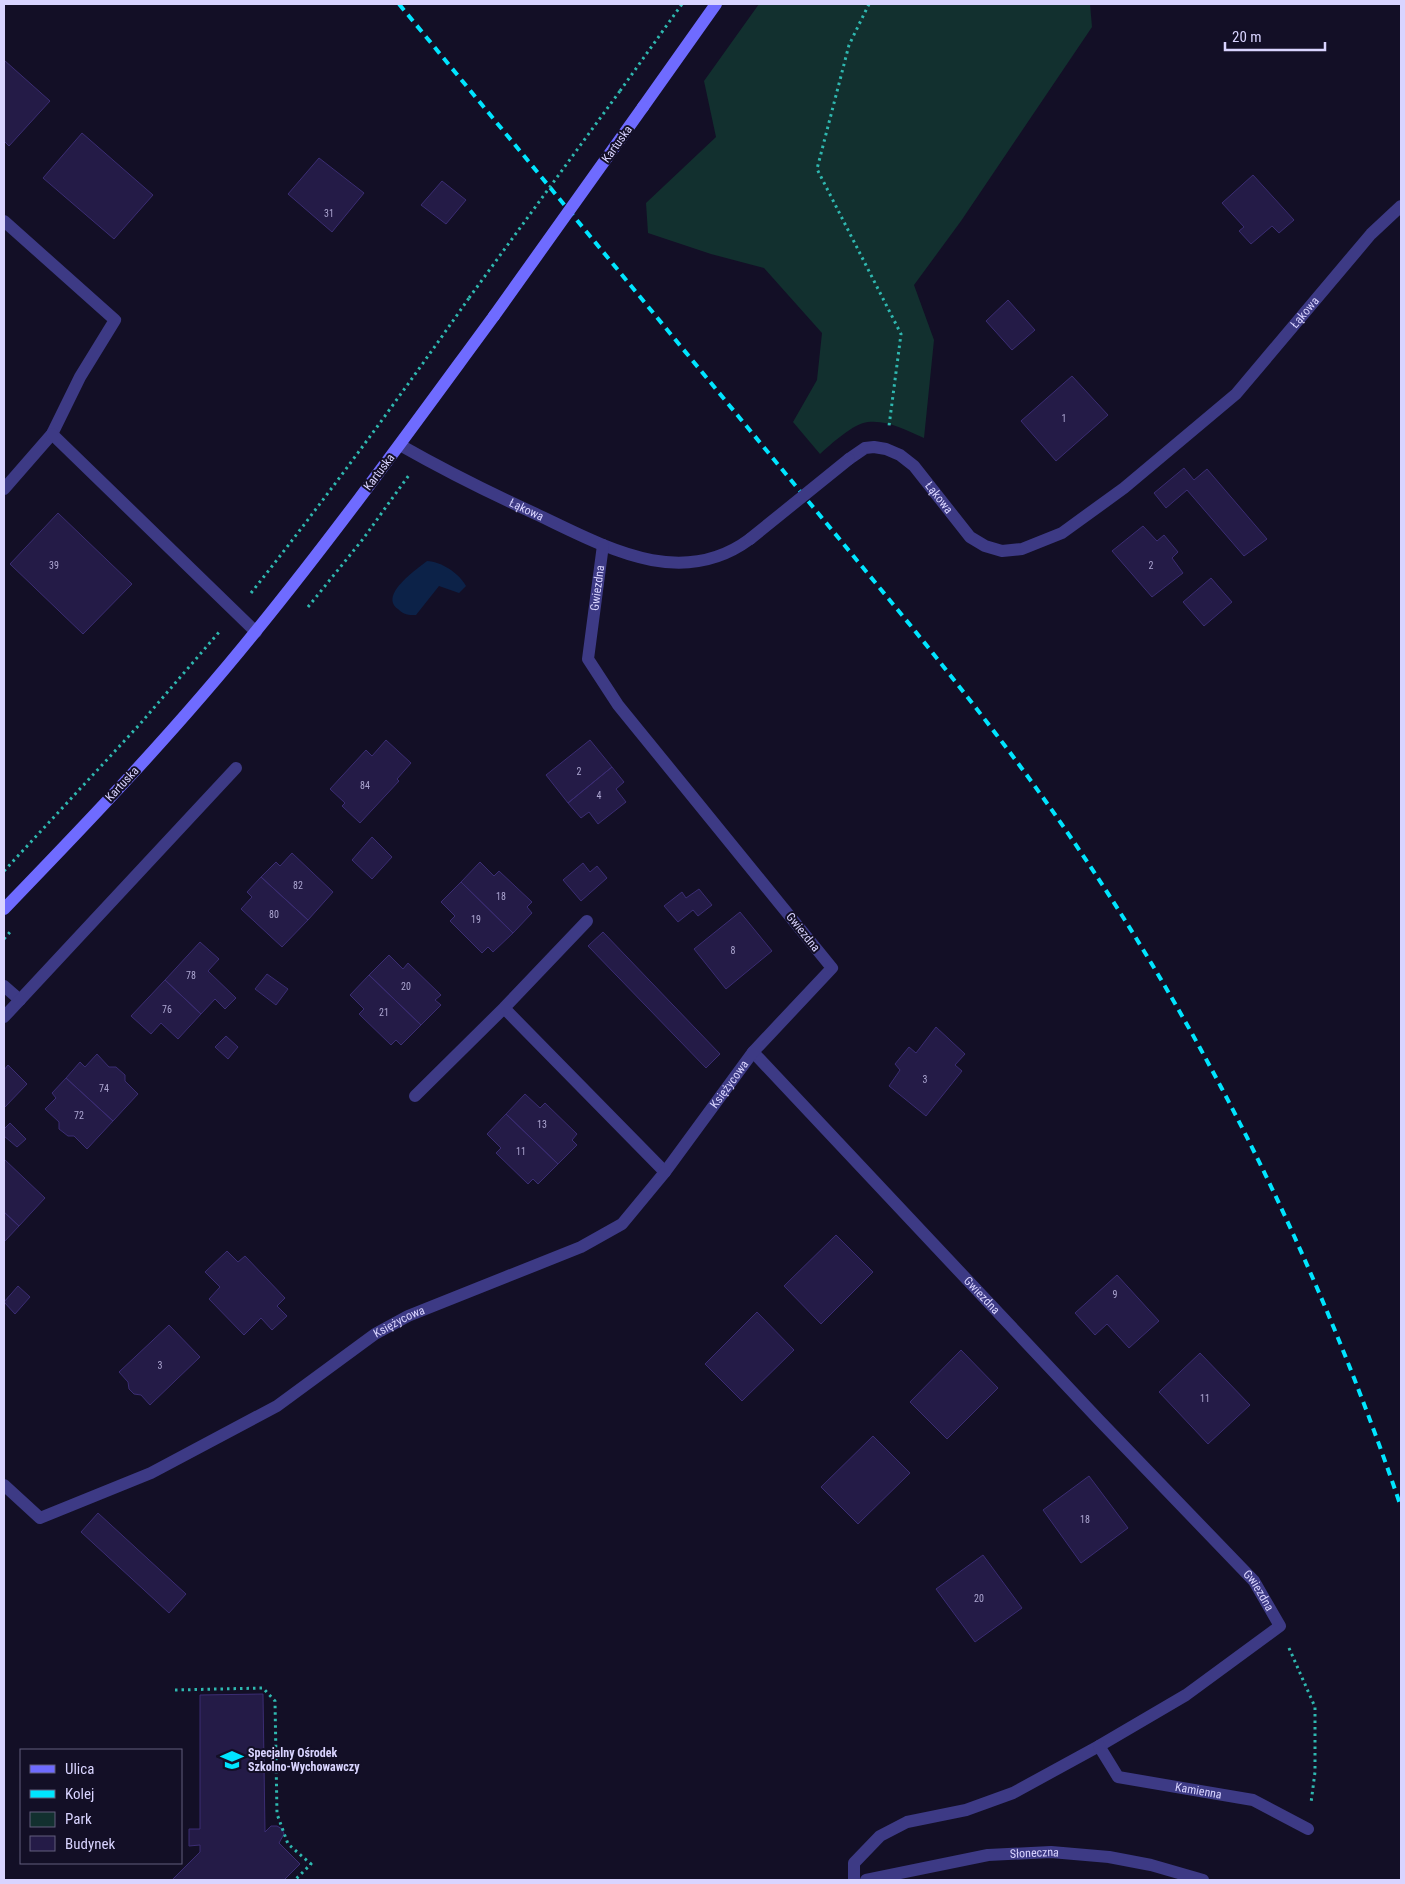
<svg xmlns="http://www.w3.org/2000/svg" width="1405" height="1884" viewBox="0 0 1405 1884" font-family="'Roboto Condensed',sans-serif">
	<rect width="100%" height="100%" fill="#130f26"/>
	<path fill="#12302f" d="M759 4H1090L1092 27 961 221 914 285 934 340 924 438C906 430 888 420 868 422 854 423 831 444 820 454L793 422 817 380 822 333 764 268 711 254 648 233 646 203 716 137 704 81Z"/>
	<path fill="#0c2248" d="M427 561C442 562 459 573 466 586L459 593 439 586 416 615C408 615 404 615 398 609 379 595 416 570 427 561Z"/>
	<path fill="#241b47" stroke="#3b2d73" d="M4 60 50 101 9 146 4 141Z
		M82 133 153 195 114 239 43 178Z
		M319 158 364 193 332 232 288 194Z
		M1253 175 1294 220 1279 233 1272 226 1251 244 1239 231 1244 227 1222 203Z
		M442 181 466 200 446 224 421 205Z
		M1008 300 1035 330 1012 350 986 321Z
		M1072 376 1108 415 1056 461 1021 421Z
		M1184 468 1194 480 1207 469 1267 539 1244 556 1187 490 1166 508 1154 493Z
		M58 513 132 584 83 634 10 564Z
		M1143 526 1157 541 1164 535 1178 552 1172 558 1183 573 1152 597 1112 551Z
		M1211 578 1232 602 1204 626 1183 602Z
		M386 740 411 763 397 779 399 781 360 823 342 806 345 803 330 789 366 750 372 756Z
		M590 740 612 767 568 803 546 775Z
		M612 767 624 782 616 789 626 802 598 824 589 812 581 818 568 803Z
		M372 837 392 857 372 879 352 860Z
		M292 853 333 892 308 920 261 877 276 862 280 866Z
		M480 862 494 876 499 871 532 902 527 907 532 913 513 933 461 882Z
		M583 863 590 872 597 866 607 878 581 901 563 880Z
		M261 877 308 920 282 947 241 909 252 897 247 892Z
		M461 882 513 933 493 952 488 947 482 953 450 921 455 916 441 902Z
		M699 889 712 905 698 916 693 910 678 922 664 906 682 892 686 898Z
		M740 912 772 951 726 989 694 949Z
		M603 932 720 1054 706 1068 588 946Z
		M200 942 219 959 208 971 236 998 225 1009 215 999 201 1014 165 980Z
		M389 955 403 969 408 963 441 995 435 1000 441 1005 421 1025 369 975Z
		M267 974 288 989 276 1005 255 989Z
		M369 975 421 1025 401 1045 396 1040 391 1045 359 1014 364 1009 350 995Z
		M165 980 201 1014 178 1039 161 1023 151 1034 131 1016Z
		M936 1027 965 1054 955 1065 962 1071 926 1116 889 1086 900 1070 895 1064 909 1047 916 1053Z
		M226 1036 238 1047 228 1059 215 1047Z
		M97 1054 109 1067H116L125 1075V1081L138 1094 113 1121 66 1078 80 1062 85 1067Z
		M8 1065 27 1084 4 1108V1070Z
		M66 1078 113 1121 87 1149 74 1136H68L59 1129V1122L45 1109 56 1098 52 1093Z
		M525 1094 540 1108 545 1103 577 1134 572 1140 577 1145 558 1164 506 1114Z
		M506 1114 558 1164 538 1184 533 1179 528 1184 496 1153 501 1148 487 1134Z
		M10 1123 26 1139 17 1147 4 1136V1129Z
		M4 1159 45 1198 19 1226 4 1212Z
		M4 1212 19 1226 4 1242Z
		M836 1235 873 1272 821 1324 784 1286Z
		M227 1251 238 1262 245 1256 285 1298 277 1306 287 1316 272 1330 261 1318 244 1335 209 1299 220 1287 205 1272Z
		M1117 1275 1159 1321 1129 1348 1107 1324 1095 1335 1075 1313Z
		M18 1286 30 1297 15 1314 4 1302Z
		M757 1312 794 1350 742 1401 705 1364Z
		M169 1325 200 1357 150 1405 141 1395 134 1394 129 1389 128 1382 119 1372Z
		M961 1350 998 1388 947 1439 910 1402Z
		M1200 1353 1250 1405 1208 1444 1159 1392Z
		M873 1436 910 1473 858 1524 821 1487Z
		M1089 1476 1128 1528 1081 1563 1043 1510Z
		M98 1513 186 1594 169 1613 81 1532Z
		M983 1555 1022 1608 975 1642 936 1589Z
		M263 1694 265 1832 271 1826H277L282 1829 284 1834 279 1843 300 1864 284 1880H172L200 1852V1845L189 1846V1829H200V1695Z"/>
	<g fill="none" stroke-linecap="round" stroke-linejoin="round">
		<path stroke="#2fb8b0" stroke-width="3" stroke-dasharray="2.5 4" stroke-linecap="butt" d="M869 4 849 45 817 169 901 334 889 426
			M620 91 682 4
			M251 593C327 497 399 398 469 298
			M308 607 363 539 409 475
			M4 871 140 724 220 631
			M4 939 10 932
			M1289 1648 1315 1707V1772L1311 1803
			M175 1690 263 1688 275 1701 277 1814 288 1844 311 1864 295 1880"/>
		<path stroke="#3d3a85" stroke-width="12" d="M504 1008 665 1172
			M415 1096 504 1008 587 921"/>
		<g stroke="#3d3a85" stroke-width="12">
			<path d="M4 221 115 320 80 377 52 434 4 489"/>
			<path d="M52 434 256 632"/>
			<path id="s1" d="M400 445C444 470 490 493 536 514 604 546 680 591 750 539"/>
			<path id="s2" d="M849 459 865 448 874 447 886 449 900 455 914 466 970 537 985 546 1002 551 1022 549 1062 533 1124 488 1236 394 1371 234 1401 206"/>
			<path d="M4 986 20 1000"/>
			<path d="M4 1017 236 768"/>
			<path id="s3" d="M753 1052 1099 1420 1254 1581 1280 1626 1186 1695 1099 1746 1013 1793 966 1810 907 1822 880 1836 854 1863V1880"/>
			<path id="s4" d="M4 1485 40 1518 151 1473 277 1406 375 1334 408 1316 581 1247 622 1224 665 1172 753 1052 832 968 618 705 588 659 603 545"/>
			<path id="s5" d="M1099 1746 1118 1777 1253 1800 1308 1829"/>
			<path id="s6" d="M866 1880 988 1855 1051 1852 1109 1857 1151 1865 1203 1880"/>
		</g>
		<path stroke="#6f6bff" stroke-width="12" d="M643 107 716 4
			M4 909C91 819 177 729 256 631 339 529 416 422 494 316"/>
		<path stroke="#00e5ff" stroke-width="4" stroke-dasharray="8 6" stroke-linecap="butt" d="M399 4 911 626C964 692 1017 759 1065 829 1209 1038 1320 1268 1401 1507"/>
		<path stroke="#2fb8b0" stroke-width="3" stroke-dasharray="2.5 4" stroke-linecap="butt" d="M469 298 620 91"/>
		<path stroke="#3d3a85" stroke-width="12" d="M750 539 849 459"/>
		<path stroke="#6f6bff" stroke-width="12" d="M494 316 643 107"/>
	</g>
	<defs>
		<symbol id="school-bare" viewBox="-9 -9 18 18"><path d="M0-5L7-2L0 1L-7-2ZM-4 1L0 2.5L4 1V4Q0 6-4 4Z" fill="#00e5ff" stroke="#130f26" stroke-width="2.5" paint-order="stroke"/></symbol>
	</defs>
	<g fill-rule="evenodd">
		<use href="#school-bare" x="216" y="1744" width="32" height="32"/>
	</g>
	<g text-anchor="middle" stroke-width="4" stroke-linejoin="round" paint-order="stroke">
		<g font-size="10" fill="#aca6d1">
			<text x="329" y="217">31</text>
			<text x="1064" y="422">1</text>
			<text x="54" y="569">39</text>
			<text x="1151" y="569">2</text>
			<text x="579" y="775">2</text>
			<text x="365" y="789">84</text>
			<text x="599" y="799">4</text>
			<text x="298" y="889">82</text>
			<text x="501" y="900">18</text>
			<text x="274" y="918">80</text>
			<text x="476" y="923">19</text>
			<text x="733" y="954">8</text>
			<text x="191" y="979">78</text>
			<text x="406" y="990">20</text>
			<text x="167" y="1013">76</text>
			<text x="384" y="1016">21</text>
			<text x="925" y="1083">3</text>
			<text x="104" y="1092">74</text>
			<text x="79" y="1119">72</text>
			<text x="542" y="1128">13</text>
			<text x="521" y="1155">11</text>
			<text x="1115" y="1298">9</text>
			<text x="160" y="1369">3</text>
			<text x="1205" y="1402">11</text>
			<text x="1085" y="1523">18</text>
			<text x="979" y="1602">20</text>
		</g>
		<g font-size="12" fill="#d9d4ff" stroke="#130f26">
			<text transform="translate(617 144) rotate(-54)" y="4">Kartuska</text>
			<text dy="4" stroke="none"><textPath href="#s2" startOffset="592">Łąkowa</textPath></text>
			<text transform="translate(379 472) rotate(-53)" y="4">Kartuska</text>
			<text dy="4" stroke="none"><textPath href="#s2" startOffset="114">Łąkowa</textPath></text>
			<text dy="4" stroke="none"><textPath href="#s1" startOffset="142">Łąkowa</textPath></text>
			<text dy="4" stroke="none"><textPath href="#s4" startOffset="1501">Gwiezdna</textPath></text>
			<text transform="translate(122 784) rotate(-47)" y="4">Kartuska</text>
			<text transform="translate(803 932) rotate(51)" y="4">Gwiezdna</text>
			<text dy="4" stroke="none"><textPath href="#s4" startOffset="880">Księżycowa</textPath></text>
			<text dy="4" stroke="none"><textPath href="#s3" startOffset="334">Gwiezdna</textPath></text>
			<text dy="4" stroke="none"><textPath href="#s4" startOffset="460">Księżycowa</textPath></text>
			<text dy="4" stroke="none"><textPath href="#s3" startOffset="739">Gwiezdna</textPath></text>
			<text dy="4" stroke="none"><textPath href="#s5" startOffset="118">Kamienna</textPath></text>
			<text dy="4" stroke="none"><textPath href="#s6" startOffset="171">Słoneczna</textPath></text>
		</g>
		<g font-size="12" font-weight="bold" fill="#d9d4ff" stroke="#130f26" text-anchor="start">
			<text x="248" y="1757">Specjalny Ośrodek<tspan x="248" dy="14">Szkolno-Wychowawczy</tspan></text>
		</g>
	</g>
	<rect width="1405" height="1884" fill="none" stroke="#d9d4ff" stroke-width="10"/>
	<rect x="20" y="1749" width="162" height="115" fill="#130f26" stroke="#625e7d"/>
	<rect x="30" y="1765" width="25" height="8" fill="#6f6bff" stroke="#625e7d"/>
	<text x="65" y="1774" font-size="15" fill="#d9d4ff">Ulica</text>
	<rect x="30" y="1790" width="25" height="8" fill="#00e5ff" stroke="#625e7d"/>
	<text x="65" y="1799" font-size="15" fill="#d9d4ff">Kolej</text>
	<rect x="30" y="1812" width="25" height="15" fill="#12302f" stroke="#625e7d"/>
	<text x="65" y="1824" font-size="15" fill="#d9d4ff">Park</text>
	<rect x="30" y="1836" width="25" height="15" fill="#241b47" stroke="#625e7d"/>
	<text x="65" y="1849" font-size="15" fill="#d9d4ff">Budynek</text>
	<path d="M1225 42v8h100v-8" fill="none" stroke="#d9d4ff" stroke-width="2.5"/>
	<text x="1232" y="42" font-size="15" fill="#d9d4ff" stroke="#130f26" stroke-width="4" paint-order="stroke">20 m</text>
</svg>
